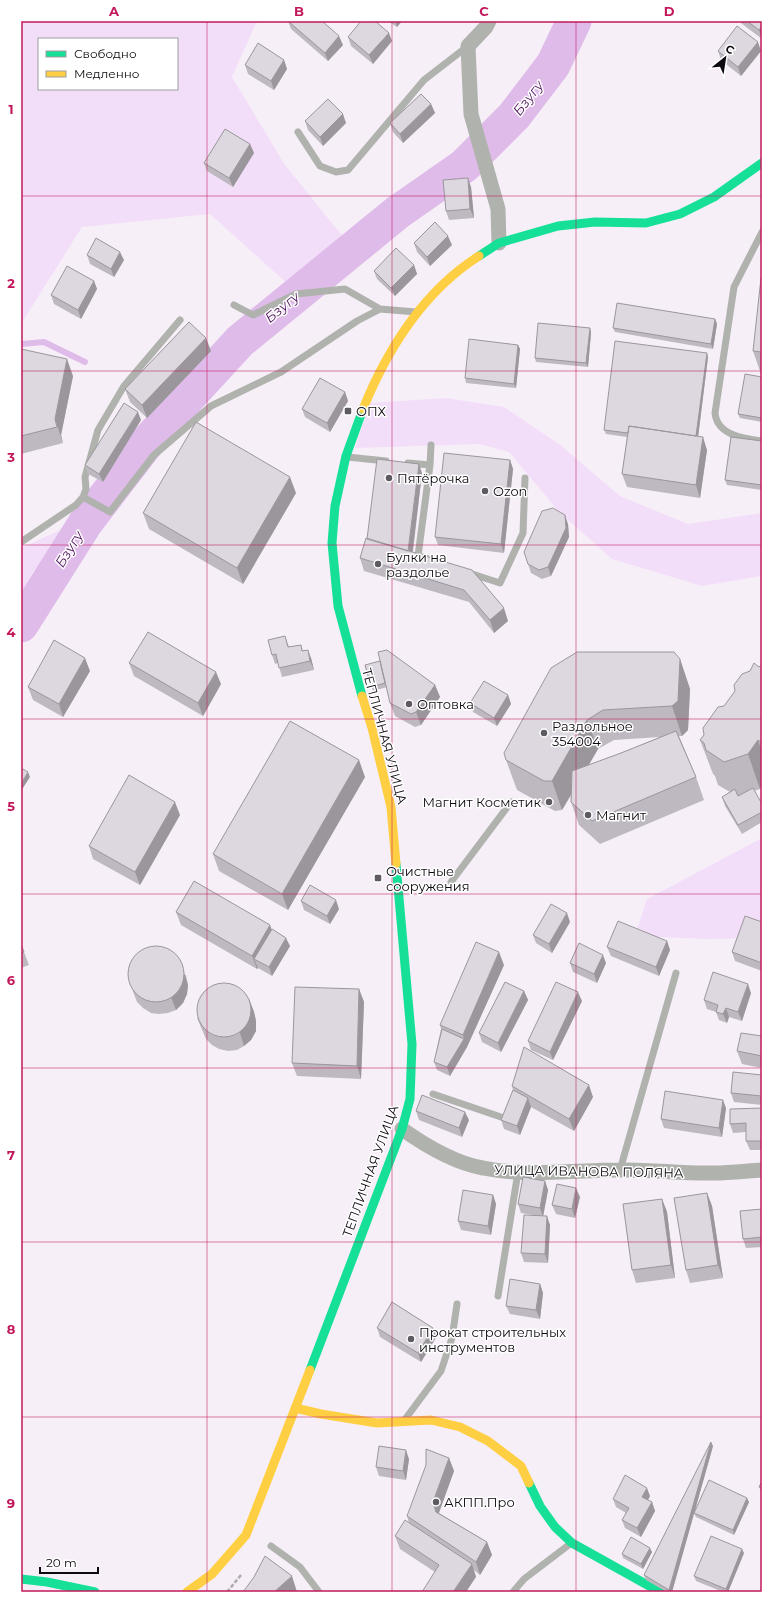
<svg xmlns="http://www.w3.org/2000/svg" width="783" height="1613" viewBox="0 0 783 1613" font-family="Montserrat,sans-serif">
	<rect width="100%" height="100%" fill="#f6eff8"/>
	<path fill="#f3def9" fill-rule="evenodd" d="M21 21H257L232 77 285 165 361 259 301 296 210 214 82 227 21 324ZM39 39H177V89H39Z
		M446 398 504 407 559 444 620 496 688 524 762 513V576L702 586 612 559 559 512 509 452 480 444 355 448 370 403Z
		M80 521 32 573 21 596V548Z
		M762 838V938L707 939 635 936 647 899Z"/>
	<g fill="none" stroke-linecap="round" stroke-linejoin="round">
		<path stroke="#dfbbe9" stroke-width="6" d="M21 344 44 342 85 362"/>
		<path stroke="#dfbbe9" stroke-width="35" d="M21 625 86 522 149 440 240 341 398 212 464 166 514 116 553 65 574 21"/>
		<path stroke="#adadac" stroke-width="2.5" stroke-dasharray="4 2" stroke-linecap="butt" d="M227 1592 241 1575"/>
		<path stroke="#b0b3ad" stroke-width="7" d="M298 132 320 166 336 172 348 170 424 80 468 46
			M762 232 734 287 715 413C717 435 744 439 762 441
			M234 305 253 315 296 294 345 289 380 309
			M347 457 386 461
			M408 463 430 465
			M83 497 110 512 154 455 211 406 281 372 357 321 380 309 416 312
			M21 542 76 505 83 497 86 489 85 477 98 430 124 386 180 320
			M426 558 418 556 430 465 431 445
			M466 572 500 583 523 533 525 478
			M451 882 511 802
			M433 1094 501 1117
			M620 1170 676 973
			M498 1296 518 1172
			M406 1418 441 1371 452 1338 457 1304
			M271 1546 300 1567 319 1592
			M513 1592 524 1579 570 1544"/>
		<path stroke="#b0b3ad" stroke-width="15" d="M489 21 486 27 468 46 471 114 498 209 499 243
			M402 1129C426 1146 454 1163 483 1168 528 1177 575 1170 620 1170 651 1169 682 1174 714 1173 730 1173 746 1171 762 1170"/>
		<path stroke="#16e098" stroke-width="9" d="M479 256 499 243 558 226 595 222 646 223 680 214 714 197 762 163
			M362 696 338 606 332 543 335 506 346 456 363 409
			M310 1370 402 1129 410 1099 412 1044 396 864
			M529 1483 540 1506 555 1527 572 1543 660 1592
			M21 1579 47 1582 95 1592"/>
		<path stroke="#ffcf43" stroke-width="9" d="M363 409C387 350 424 291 479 256
			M362 696 372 728 391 807 396 864
			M295 1408 321 1414 377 1423 431 1420 460 1427 488 1441 521 1466 529 1483
			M187 1592 212 1574 246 1535 310 1370"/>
	</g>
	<path fill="#beb9c0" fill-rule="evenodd" d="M288 21H322L343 45 328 61 291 29Z
		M388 21H402L397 27Z
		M740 21H762V39L741 23Z
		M348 37 392 41 373 64 351 46Z
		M718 51H761L741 76 721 60Z
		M284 60 287 69 274 90 248 74 245 65Z
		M431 104 435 113 403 143 393 132 390 123Z
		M305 121 346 123 323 146 308 130Z
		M250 144 254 153 233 187 207 171 204 163Z
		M471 187 474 218 449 220 446 211Z
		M414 243 452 245 430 266 417 252Z
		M87 255 124 260 114 277 90 264Z
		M414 265 417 274 395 296 377 279 374 271Z
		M94 281 97 289 81 319 54 304 51 295Z
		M715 319 717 324 713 349 615 332 613 328Z
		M590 328 591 333 588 367 536 362 535 358Z
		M518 345 520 349 516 388 466 383 465 378Z
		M21 349 73 376 61 435 63 443 21 454Z
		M211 351 147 418 130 402 125 389Z
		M753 351 762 352V374H761Z
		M708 357 698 436 707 450 700 498 627 487 622 474 627 437 606 434 604 430Z
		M762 377V422L740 418 738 414Z
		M345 392 348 401 330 432 305 417 302 409Z
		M141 420 103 482 88 474 85 465Z
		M762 441V490L727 485 725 480Z
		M510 460 513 469 504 553 438 545 435 537Z
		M422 473 413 552 508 621 494 633 469 602 364 571 360 558 367 539Z
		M296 493 243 584 149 529 143 513Z
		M568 524 569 537 551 576 542 579 531 573 528 564Z
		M285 636 289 647 301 645 303 651 311 658 314 670 282 677 278 663 275 664 272 655Z
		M680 659 690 689 688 730 682 736H679L696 777 704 800 600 844 579 825 571 802V795L562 810 555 811 517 790 506 760ZM660 737 621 753 589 765 598 749 614 740Z
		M129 663 221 684 203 716 134 676Z
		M365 665 435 685 440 697 421 725 415 727 395 716 390 703 387 687 373 691Z
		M762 665V786L760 789 754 791 762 804V822L742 834 725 806 722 797 730 792 718 785 715 776 713 774 700 740 724 706 759 667Z
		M90 671 63 717 33 700 28 687Z
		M508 695 511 704 497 726 473 712 470 703Z
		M365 777 288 910 219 871 213 854Z
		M180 815 140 885 93 859 89 846Z
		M301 901 339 909 330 924 304 910Z
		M176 912 272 929 290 946 272 976 258 968 257 969 181 925Z
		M570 922 552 953 536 943 533 935Z
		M762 922V971L735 961 732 952Z
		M667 941 670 950 659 976 611 956 607 947Z
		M21 944 29 965 21 968Z
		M570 963H606L597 983 573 972Z
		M504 965 467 1047 450 1076 437 1070 434 1062 441 1029 440 1025Z
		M186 975 188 985 187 994 183 1003 176 1010 168 1013 159 1014 151 1013 143 1008 137 1002 129 981Z
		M359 989 364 1002 361 1079 297 1076 292 1063Z
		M524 991 528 1000 501 1052 482 1042 479 1033Z
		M751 993 742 1021 729 1017 727 1023 719 1020 716 1012 707 1009 704 1000Z
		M249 999 254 1012 256 1021V1031L251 1040 244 1046 237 1050 228 1051 219 1049 212 1045 206 1039 197 1018Z
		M582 1001 553 1060 531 1050 528 1041Z
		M762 1036V1068L742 1064 737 1051Z
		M762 1075V1105L734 1102 731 1093Z
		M512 1086 593 1097 574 1131 531 1107 520 1135 504 1129 501 1120 513 1090Z
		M726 1108 722 1137 664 1128 661 1119Z
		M762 1108V1150H750L746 1141V1132L733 1133 730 1124Z
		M416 1111 469 1120 462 1137 419 1120Z
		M545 1181 548 1190 543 1216 550 1225 548 1263 524 1262 521 1253 533 1215 521 1213 518 1204Z
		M707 1193 712 1206 723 1278 690 1283 686 1270Z
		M493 1195 496 1204 491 1235 461 1230 458 1221Z
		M580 1197 575 1218 556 1214 552 1205Z
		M662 1199 667 1212 675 1278 636 1283 632 1270Z
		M762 1209V1247L746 1248 743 1239Z
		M540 1284 543 1293 540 1319 510 1314 506 1306Z
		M377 1328 437 1336 421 1362 380 1337Z
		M713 1446 672 1592H667L646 1580 644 1575Z
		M449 1458 454 1471 439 1513 487 1542 492 1555 480 1575 474 1570 476 1577 435 1572 400 1549 395 1536 409 1523 407 1516Z
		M409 1459 406 1480 379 1476 376 1467Z
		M762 1481V1492L761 1491 759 1487Z
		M650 1496 648 1500 652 1502 655 1511 641 1537 625 1528 622 1520 626 1513 616 1507 613 1499Z
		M749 1502 734 1535 696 1517 694 1513Z
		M652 1552 643 1569 623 1558 622 1554Z
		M744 1553 728 1592H723L696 1581 694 1576Z"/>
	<path fill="#9b969c" d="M395 21H402L397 27Z
		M762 26V39L759 30Z
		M389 33 392 41 373 64 369 55Z
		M339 36 343 45 328 61 325 53Z
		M758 42 761 51 741 76 738 67Z
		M284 60 287 69 274 90 271 81Z
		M431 104 435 113 403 143 400 134Z
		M343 114 346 123 323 146 320 137Z
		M250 144 254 153 233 187 229 178Z
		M468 178 471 187 474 218 470 209Z
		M448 236 452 245 430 266 427 257Z
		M120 252 124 260 114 277 111 269Z
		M414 265 417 274 395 296 391 288Z
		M94 281 97 289 81 319 78 310Z
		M715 319 717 324 713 349 711 344Z
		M590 328 591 333 588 367 586 363Z
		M206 338 211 351 147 418 142 405Z
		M518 345 520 349 516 388 514 384Z
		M707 353 708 357 697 446 695 442Z
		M67 359 73 376 61 435 63 443 55 419Z
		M345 392 348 401 330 432 327 423Z
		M138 412 141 420 103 482 99 474Z
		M703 437 707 450 700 498 696 485Z
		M510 460 513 469 504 553 501 544Z
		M419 464 422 473 411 564 408 555Z
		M290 477 296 493 243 584 237 568Z
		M565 515 568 524 569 537 551 576 548 567Z
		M504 608 508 621 494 633 490 620Z
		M308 650 311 658 314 670 310 661Z
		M85 658 90 671 63 717 59 704Z
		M680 659 690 689 688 730 682 736 672 706Z
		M216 672 221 684 203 716 198 703Z
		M435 685 440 697 421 725 416 712Z
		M508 695 511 704 497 726 494 718Z
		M587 720 598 749 562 810 552 781Z
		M758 740 762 752V786L760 789 748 754Z
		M359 760 365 777 288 910 282 894Z
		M28 772 30 777 21 791V784Z
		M175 802 180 815 140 885 135 872Z
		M336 900 339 909 330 924 327 916Z
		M567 913 570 922 552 953 549 944Z
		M270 925 275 938 254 959 258 968 257 969 252 956Z
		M286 938 290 946 272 976 269 967Z
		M667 941 670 950 659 976 656 967Z
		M499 952 504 965 467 1047 450 1076 447 1067 464 1039 463 1035Z
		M603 955 606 963 597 983 594 974Z
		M181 963 188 985 187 994 183 1003 176 1010 171 997Z
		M748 984 751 993 742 1021 738 1012Z
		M359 989 364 1002 361 1079 357 1066Z
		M524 991 528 1000 501 1052 498 1043Z
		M578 992 582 1001 553 1060 550 1052Z
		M249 999 254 1012 256 1021V1031L251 1040 244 1046 240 1033Z
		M726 1008 729 1017 727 1023 723 1014Z
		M589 1085 593 1097 574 1131 569 1119Z
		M528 1098 531 1107 520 1135 517 1126Z
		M723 1100 726 1108 722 1137 719 1128Z
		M465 1112 469 1120 462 1137 459 1128Z
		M545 1181 548 1190 543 1217 540 1208Z
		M576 1188 580 1197 575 1218 572 1209Z
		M707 1193 712 1206 723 1278 718 1265Z
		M493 1195 496 1204 491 1235 488 1226Z
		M662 1199 667 1212 675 1278 671 1265Z
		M547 1216 550 1225 548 1263 545 1254Z
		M540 1284 543 1293 540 1319 536 1310Z
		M433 1328 437 1336 421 1362 418 1353Z
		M711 1442 713 1446 672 1592H670L669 1590Z
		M406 1450 409 1459 406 1480 403 1471Z
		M449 1458 454 1471 438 1515 436 1512 433 1502Z
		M647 1488 650 1496 645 1505 642 1497Z
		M747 1498 749 1502 734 1535 733 1530Z
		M652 1502 655 1511 641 1537 637 1528Z
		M487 1542 492 1555 480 1575 476 1562Z
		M650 1548 652 1552 643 1569 641 1564Z
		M742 1549 744 1553 728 1592H727L726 1589Z
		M472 1564 476 1577 466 1592H453Z
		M292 1576 297 1592H274Z"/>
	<path fill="#ddd7df" stroke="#9b969c" d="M288 21H322L339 36 325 53Z
		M361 21H375L389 33 369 55 348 37Z
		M747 21H762V26L759 30Z
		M737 26 758 42 738 67 718 51Z
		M258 43 284 60 271 81 245 65Z
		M421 94 431 104 400 134 390 123Z
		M328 99 343 114 320 137 305 121Z
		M225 129 250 144 229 178 204 163Z
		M468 178 470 209 446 211 443 180Z
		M435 222 448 236 427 257 414 243Z
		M96 238 120 252 111 269 87 255Z
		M396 248 414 265 391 288 374 271Z
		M67 266 94 281 78 310 51 295Z
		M761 278H762V352L753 351Z
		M617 303 715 319 711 344 613 328Z
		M189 322 206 338 142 405 125 389Z
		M538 323 590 328 586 363 535 358Z
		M469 339 518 345 514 384 465 378Z
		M615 341 707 353 696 436 629 426 628 433 604 430Z
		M21 349 67 359 55 419 57 427 21 436Z
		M745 374 762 377V418L738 414Z
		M320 378 345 392 327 423 302 409Z
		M124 403 138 412 99 474 85 465Z
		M196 422 290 477 237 568 143 513Z
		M629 426 703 437 696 485 622 474Z
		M731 437 762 441V485L725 480Z
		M444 453 510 460 501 544 435 537Z
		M377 459 419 464 408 551 367 539Z
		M553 508 565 515 566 528 548 567 539 570 528 564 524 552 542 511Z
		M366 538 472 570 504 608 490 620 464 590 360 558Z
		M148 632 216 672 198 703 129 663Z
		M285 636 288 647 301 645 302 651 308 650 310 661 279 668 276 654 272 655 268 640Z
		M54 640 85 658 59 704 28 687Z
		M387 650 435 685 416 712 411 714 390 703 378 652Z
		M577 652H674L680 659 678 701 672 706 603 710 587 720 552 781H544L506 760 504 753 551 668Z
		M380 661 385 683 371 687 365 665Z
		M754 663 759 667 762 665V743L758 740 748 754 724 762 706 750 704 743 700 740 704 735 703 728 718 707 724 706 735 691 734 685 742 674 750 671Z
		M484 681 508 695 494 718 470 703Z
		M290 721 359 760 282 894 213 854Z
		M676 731 696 777 592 821 571 802 572 771 621 753Z
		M21 768 28 772 21 784Z
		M129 775 175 802 135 872 89 846Z
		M753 788 762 804V812L738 825 722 797 735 789 738 796Z
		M194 881 270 925 252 956 176 912Z
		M310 885 336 900 327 916 301 901Z
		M551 904 567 913 549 944 533 935Z
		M745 916 762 922V963L732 952Z
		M618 921 667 941 656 967 607 947Z
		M272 929 286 938 269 967 254 959Z
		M476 942 499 952 463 1035 440 1025Z
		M579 943 603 955 594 974 570 963Z
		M21 944 24 952 21 953Z
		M128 974a28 28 0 1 1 56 0a28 28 0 1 1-56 0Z
		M713 972 748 984 738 1012 726 1008 723 1014 716 1012 718 1005 704 1000Z
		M505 982 524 991 498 1043 479 1033Z
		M556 982 578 992 550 1052 528 1041Z
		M197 1010a27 27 0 1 1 54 0a27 27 0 1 1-54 0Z
		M295 987 359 989 357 1066 292 1063Z
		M442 1029 464 1039 447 1067 434 1062Z
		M741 1033 762 1036V1056L737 1051Z
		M524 1047 589 1085 569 1119 512 1086Z
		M733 1072 762 1075V1096L731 1093Z
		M513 1090 528 1098 517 1126 501 1120Z
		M665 1091 723 1100 719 1128 661 1119Z
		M422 1095 465 1112 459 1128 416 1111Z
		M762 1108V1141H746V1123L730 1124V1109Z
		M523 1177 545 1181 540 1208 518 1204Z
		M557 1184 576 1188 572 1209 552 1205Z
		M463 1190 493 1195 488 1226 458 1221Z
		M707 1193 718 1265 686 1270 674 1198Z
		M662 1199 671 1265 632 1270 623 1204Z
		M762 1209V1237L743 1239 740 1211Z
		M524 1215 547 1216 545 1254 521 1253Z
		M510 1279 540 1284 536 1310 506 1306Z
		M392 1302 433 1328 418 1353 377 1328Z
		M711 1442 669 1590 644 1575Z
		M379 1446 406 1450 403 1471 376 1467Z
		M426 1449 449 1458 433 1502 436 1512 487 1542 476 1562 407 1516 426 1465Z
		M625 1475 647 1488 642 1497 652 1502 637 1528 622 1520 629 1508 613 1499Z
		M709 1480 747 1498 733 1530 694 1513Z
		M762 1481V1488L759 1487Z
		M405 1520 472 1564 453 1592H422L439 1565 395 1536Z
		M711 1536 742 1549 726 1589 694 1576Z
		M631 1537 650 1548 641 1564 622 1554Z
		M265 1556 292 1576 274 1592H243L254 1577Z"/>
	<path fill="none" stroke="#c2185b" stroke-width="1" stroke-opacity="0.55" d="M207 21V1592M392 21V1592M576 21V1592M21 196H762M21 371H762M21 545H762M21 719H762M21 894H762M21 1068H762M21 1242H762M21 1417H762"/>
	<g fill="#5f5a61" stroke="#fff" stroke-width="1.5">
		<rect x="344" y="407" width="8" height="8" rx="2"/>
		<circle cx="389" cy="478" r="4"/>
		<circle cx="485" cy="491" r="4"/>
		<circle cx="378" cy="564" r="4"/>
		<circle cx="409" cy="704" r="4"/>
		<circle cx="544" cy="733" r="4"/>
		<circle cx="549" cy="802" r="4"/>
		<circle cx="588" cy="815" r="4"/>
		<rect x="374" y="874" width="8" height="8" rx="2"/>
		<circle cx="411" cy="1339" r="4"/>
		<circle cx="436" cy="1502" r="4"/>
	</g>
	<g text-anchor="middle" stroke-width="3" stroke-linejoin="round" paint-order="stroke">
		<g font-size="13" fill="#0e0910" stroke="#fff" text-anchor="start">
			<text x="356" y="416">ОПХ</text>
			<text x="397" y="483">Пятёрочка</text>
			<text x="493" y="496">Ozon</text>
			<text x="386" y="562">Булки на<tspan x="386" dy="15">раздолье</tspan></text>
			<text x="417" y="709">Оптовка</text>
			<text x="552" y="731">Раздольное<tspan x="552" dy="15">354004</tspan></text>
			<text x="541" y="807" text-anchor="end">Магнит Косметик</text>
			<text x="596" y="820">Магнит</text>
			<text x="386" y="876">Очистные<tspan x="386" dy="15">сооружения</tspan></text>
			<text x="419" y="1337">Прокат строительных<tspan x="419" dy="15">инструментов</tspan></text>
			<text x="444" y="1507">АКПП.Про</text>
		</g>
		<g font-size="13" fill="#0e0910" stroke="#fff">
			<text transform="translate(385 736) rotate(75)" y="5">ТЕПЛИЧНАЯ УЛИЦА</text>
			<text transform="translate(370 1171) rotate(-70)" y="5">ТЕПЛИЧНАЯ УЛИЦА</text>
			<text transform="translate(589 1171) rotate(1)" y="5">УЛИЦА ИВАНОВА ПОЛЯНА</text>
		</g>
		<g font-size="14" font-style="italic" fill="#51165e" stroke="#fff">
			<text transform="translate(528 98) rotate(-52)" y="5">Бзугу</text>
			<text transform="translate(282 307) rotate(-39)" y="5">Бзугу</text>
			<text transform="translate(69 549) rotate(-58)" y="5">Бзугу</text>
		</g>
	</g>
	<rect width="783" height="1613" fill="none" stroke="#ffffff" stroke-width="44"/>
	<rect x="38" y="38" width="140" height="52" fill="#ffffff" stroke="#9f9d9f"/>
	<rect x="46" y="51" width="20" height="6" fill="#16e098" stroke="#9f9d9f"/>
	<text x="74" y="58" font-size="12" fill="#0e0910">Свободно</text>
	<rect x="46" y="71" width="20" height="6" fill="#ffcf43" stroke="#9f9d9f"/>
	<text x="74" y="78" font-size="12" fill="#0e0910">Медленно</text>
	<g transform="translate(725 58) rotate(30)" stroke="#ffffff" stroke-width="3" paint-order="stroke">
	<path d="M0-3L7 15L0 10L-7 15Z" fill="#0e0910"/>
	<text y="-6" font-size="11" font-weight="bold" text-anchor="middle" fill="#0e0910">С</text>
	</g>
	<path d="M40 1567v6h58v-6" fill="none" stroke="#0e0910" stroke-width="2"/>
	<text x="46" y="1567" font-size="12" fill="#0e0910" stroke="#ffffff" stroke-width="3" paint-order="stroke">20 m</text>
	<rect x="22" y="22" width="739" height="1569" fill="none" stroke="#c2185b" stroke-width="1.5"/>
	<g font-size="13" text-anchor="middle" font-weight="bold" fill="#c2185b">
		<text x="114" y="16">A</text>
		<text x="299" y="16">B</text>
		<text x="484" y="16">C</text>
		<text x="669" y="16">D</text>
		<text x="11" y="114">1</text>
		<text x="11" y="288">2</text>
		<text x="11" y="462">3</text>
		<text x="11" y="637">4</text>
		<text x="11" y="811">5</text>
		<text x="11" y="985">6</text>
		<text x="11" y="1160">7</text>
		<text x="11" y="1334">8</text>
		<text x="11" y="1508">9</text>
	</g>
</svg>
